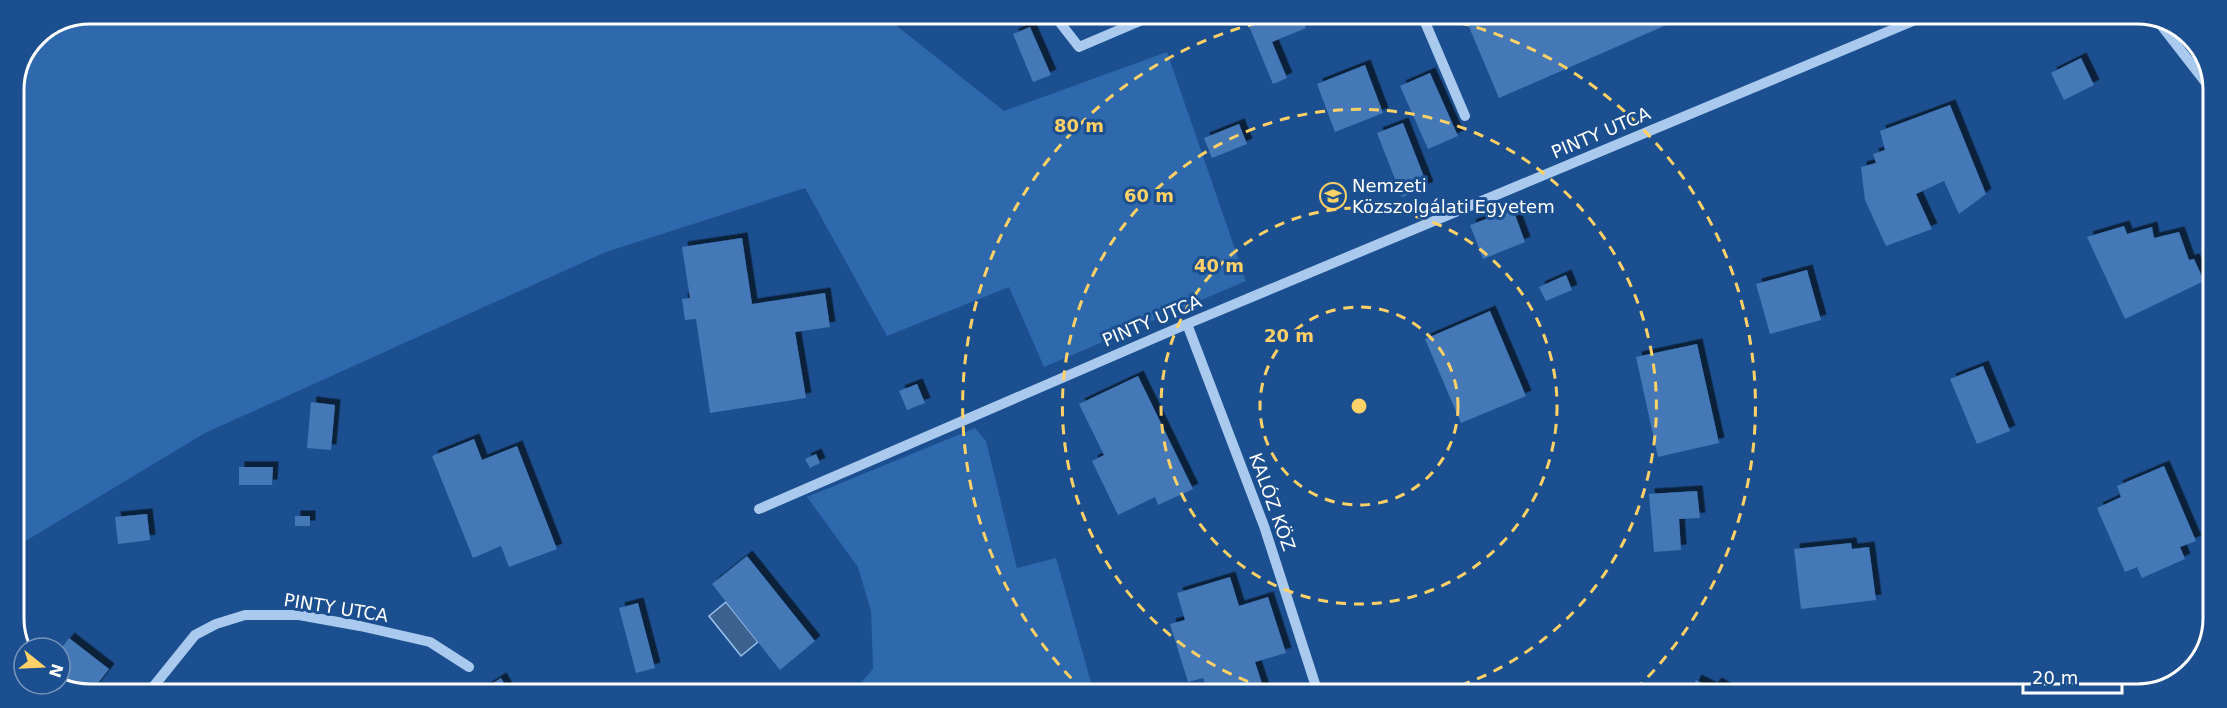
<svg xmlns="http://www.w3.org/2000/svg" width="2227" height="708" viewBox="0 0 2227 708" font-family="'DejaVu Sans',sans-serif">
	<defs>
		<filter id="shadow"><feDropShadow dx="5.5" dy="-5.5" stdDeviation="0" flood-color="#0009"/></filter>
	</defs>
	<rect width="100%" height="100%" fill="#1b4f8f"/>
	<path fill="#2e69ad" d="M90 14 883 15 1004 111 1167 52 1246 281 1044 367 1009 287 887 336 805 188 606 252 205 433 14 548V90L36 36Z
		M975 428 986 441 1017 568 1056 558 1094 693H852L873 669 871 611 858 567 807 497Z"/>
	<path fill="#3c6290" stroke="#9cc4f0" stroke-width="1.5" d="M726 602 758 642 741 656 709 616Z"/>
	<path fill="#4478b7" filter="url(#shadow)" d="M1277 15H1301L1306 28 1272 42 1287 78 1273 84 1249 26Z
		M1464 15 1687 16 1499 98Z
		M1030 27 1051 75 1033 82 1013 34Z
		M2081 58 2094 85 2064 100 2051 73Z
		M1365 65 1383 113 1335 132 1317 84Z
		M1430 73 1458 136 1428 149 1400 86Z
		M1950 105 1986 194 1959 214 1944 181 1916 194 1932 229 1886 246 1865 200 1861 167 1876 163 1873 154 1885 150 1880 131Z
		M1403 123 1428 187 1402 197 1377 133Z
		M1239 124 1247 144 1212 158 1204 138Z
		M1513 209 1525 242 1483 259 1470 225Z
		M2124 226 2127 234 2152 227 2154 238 2179 232 2189 260 2194 259 2204 281 2125 319 2087 237Z
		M742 238 752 304 825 293 830 327 795 332 806 398 710 413 696 319 685 320 682 299 690 298 682 247Z
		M1807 270 1821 320 1770 334 1756 284Z
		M1566 275 1572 290 1546 301 1539 287Z
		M1490 311 1526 396 1461 423 1425 339Z
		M1697 344 1719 443 1658 457 1636 357Z
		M1983 366 2010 431 1977 444 1950 379Z
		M1138 376 1193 489 1158 505 1155 497 1118 515 1092 461 1104 455 1079 404Z
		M917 384 925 403 907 410 899 391Z
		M311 402 335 405 331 450 307 448Z
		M474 439 482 460 517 446 557 549 509 567 501 546 473 558 432 456Z
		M816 454 820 463 810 468 805 459Z
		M2164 466 2196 541 2180 547 2185 559 2142 578 2137 567 2125 572 2097 508 2121 497 2117 486Z
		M239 467H273L272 485H239Z
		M1697 491 1700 518 1679 519 1681 550 1654 552 1649 494Z
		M147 514 150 540 118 544 115 517Z
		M295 516H310V526H295Z
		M1851 543 1852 549 1869 547 1876 600 1801 609 1794 549Z
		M747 556 815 641 780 670 712 584Z
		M1230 577 1239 606 1268 597 1286 653 1255 662 1265 693H1208L1203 678 1188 682 1170 624 1185 620 1177 593Z
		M638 603 655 668 636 673 619 608Z
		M69 638 109 669 91 692H70L60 685V650Z
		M501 678 509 692H483L482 690Z
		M1696 680 1712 688 1716 683 1736 694H1689Z"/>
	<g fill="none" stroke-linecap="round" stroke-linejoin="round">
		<path stroke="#a9c9ee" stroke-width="10" d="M1054 15 1079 47 1154 15
			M1422 15 1465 116
			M2154 16 2213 92
			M1187 324 1264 526 1318 693
			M759 509 1187 324 1925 16
			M149 692 195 635 216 624 245 615H299L360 626 430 642 469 667"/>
	</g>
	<g fill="none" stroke="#ffd166" stroke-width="3" stroke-dasharray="10 8">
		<circle cx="1359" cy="406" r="99"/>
		<circle cx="1359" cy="406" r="198"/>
		<path d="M1282 693A297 297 0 1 1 1433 694"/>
		<path d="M1084 691A396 396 0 0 1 1294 15M1424 15A396 396 0 0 1 1632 693"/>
	</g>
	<defs>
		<symbol id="university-ring" viewBox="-11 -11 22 22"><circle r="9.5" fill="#1b4f8f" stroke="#ffd166" stroke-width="1.5"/><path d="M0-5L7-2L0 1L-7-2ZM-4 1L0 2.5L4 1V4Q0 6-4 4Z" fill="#ffd166"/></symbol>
	</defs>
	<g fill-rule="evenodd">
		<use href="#university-ring" x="1318" y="181" width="30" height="30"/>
	</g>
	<g text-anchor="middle" stroke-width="6" stroke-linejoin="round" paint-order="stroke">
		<g font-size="18" fill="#fff" stroke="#1b4f8f">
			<text transform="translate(1601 133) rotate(-23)" y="6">PINTY UTCA</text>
			<text transform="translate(1152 321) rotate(-23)" y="6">PINTY UTCA</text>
			<text transform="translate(1272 502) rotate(70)" y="6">KALÓZ KÖZ</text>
			<text transform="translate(336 608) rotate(9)" y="6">PINTY UTCA</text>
		</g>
		<g font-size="18" fill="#fff" stroke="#1b4f8f" text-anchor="start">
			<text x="1352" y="192">Nemzeti<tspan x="1352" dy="21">Közszolgálati Egyetem</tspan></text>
		</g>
	</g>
	<path d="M0 0H2227V708H0ZM90 24H2137A66 66 0 0 1 2203 90V618A66 66 0 0 1 2137 684H90A66 66 0 0 1 24 618V90A66 66 0 0 1 90 24Z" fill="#1b4f8f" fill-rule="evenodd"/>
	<path fill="none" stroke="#fff" stroke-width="3" d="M90 24H2137A66 66 0 0 1 2203 90V618A66 66 0 0 1 2137 684H90A66 66 0 0 1 24 618V90A66 66 0 0 1 90 24Z"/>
	<circle cx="1359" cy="406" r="9" fill="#ffd166" stroke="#1b4f8f" stroke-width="3"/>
	<g font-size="18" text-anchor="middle" font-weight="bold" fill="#ffd166" stroke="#1b4f8f" stroke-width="6" stroke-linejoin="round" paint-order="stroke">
		<text x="1079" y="132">80 m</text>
		<text x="1149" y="202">60 m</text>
		<text x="1219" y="272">40 m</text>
		<text x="1289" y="342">20 m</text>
	</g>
	<g transform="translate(42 666) rotate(108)"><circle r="28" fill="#1b4f8f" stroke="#7695bc" stroke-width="1.5"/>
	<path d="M0-4.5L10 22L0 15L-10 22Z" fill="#ffd166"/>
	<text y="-9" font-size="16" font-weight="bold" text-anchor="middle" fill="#ffffff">N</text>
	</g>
	<path d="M2023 684v9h99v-9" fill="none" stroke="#ffffff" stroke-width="3"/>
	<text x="2032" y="684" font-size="18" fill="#ffffff" stroke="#1b4f8f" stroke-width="4.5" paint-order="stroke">20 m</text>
</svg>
